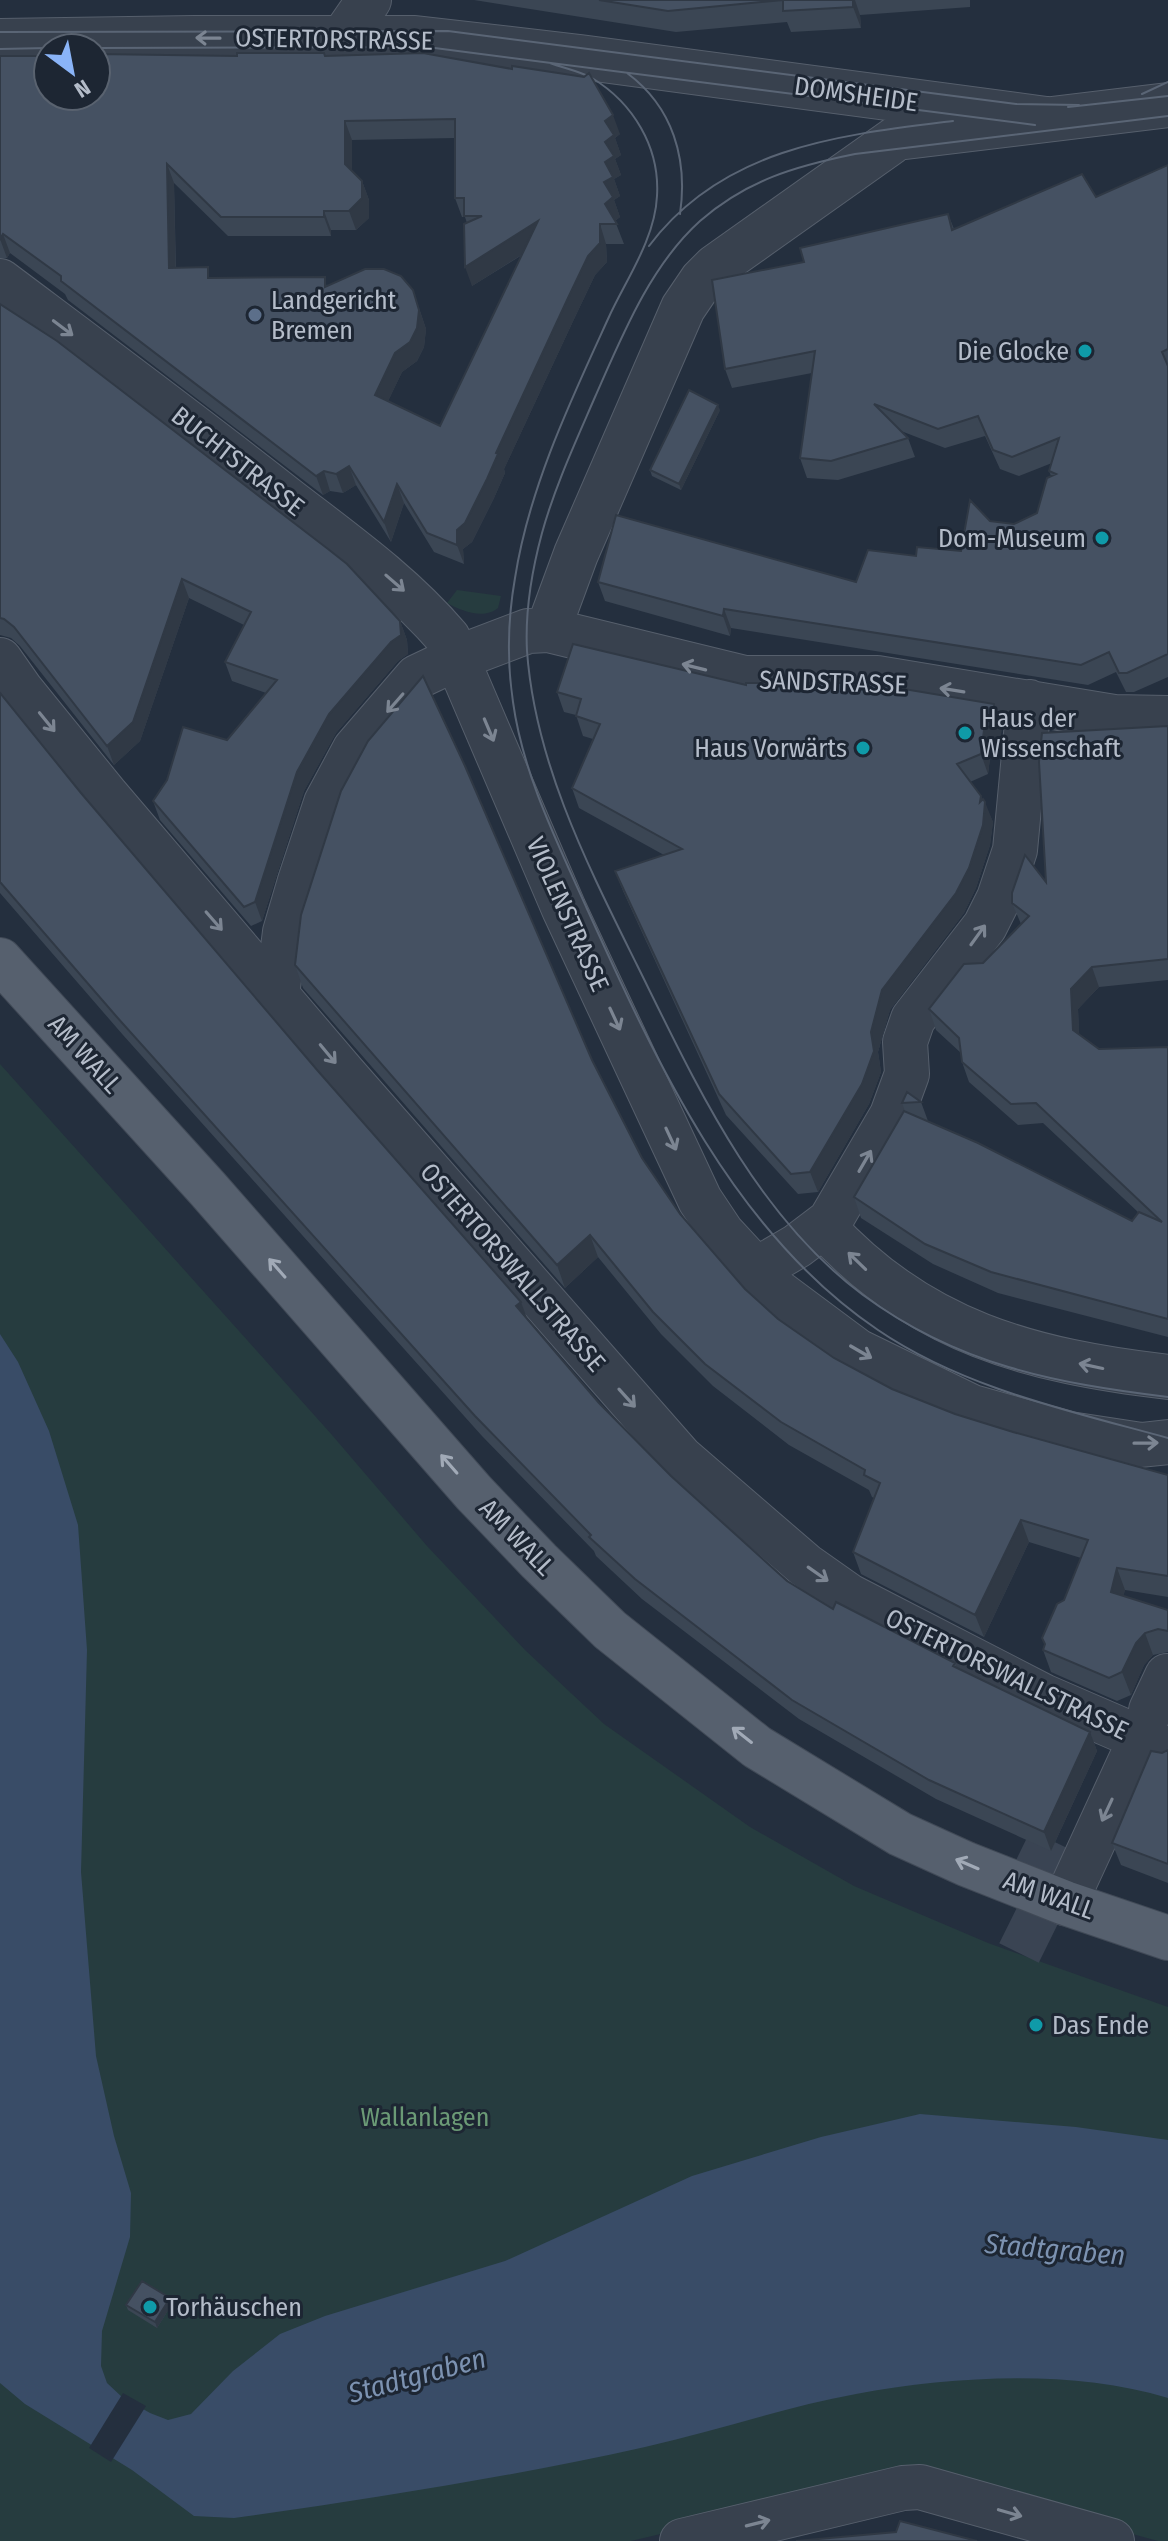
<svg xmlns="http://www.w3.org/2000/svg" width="1168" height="2541" viewBox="0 0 1168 2541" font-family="'Fira Sans Condensed',sans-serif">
	<rect width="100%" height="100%" fill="#242f3e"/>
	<path fill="#263c3f" d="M457 590 501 596 498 608C483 620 462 611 447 603Z
		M0 1064 332 1435 427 1546 525 1650 604 1724 750 1827 854 1886 988 1943 1168 2007V2541H1158L914 2474 631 2541H0Z"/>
	<path fill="#394c67" d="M0 1334 18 1362 49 1431 78 1525 87 1650 81 1872 96 2056 114 2136 131 2193 130 2237 102 2331 101 2366 107 2383 122 2397 150 2413 168 2420 191 2414 233 2371 280 2334 325 2316 505 2261 692 2176 821 2137 920 2114 1076 2127 1168 2140V2398C1072 2369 954 2376 856 2394 785 2407 716 2431 645 2447 510 2477 371 2499 234 2518L194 2516 132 2470 25 2404 0 2383Z"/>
	<path fill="#242f3e" d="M123 2393 146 2406 111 2462 89 2448Z"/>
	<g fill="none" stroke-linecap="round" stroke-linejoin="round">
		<path stroke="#3a4453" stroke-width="44" stroke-dasharray="44 22" stroke-linecap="butt" d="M1021 1850 1060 1869
			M1019 1953 1064 1862"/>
		<defs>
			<path id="minor" d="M342 39 369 0
				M0 41 194 38H415L580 57 1046 119
				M0 281C96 353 193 425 287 499 344 543 402 584 448 638L564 909 700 1200 722 1233 775 1290 857 1351 972 1407 1069 1434 1141 1445 1168 1442
				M548 630 576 554 683 308 702 280 715 267 897 138 1168 105
				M0 660 21 690 107 796 344 1074 681 1458 805 1565 849 1596 1043 1696 1168 1750
				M277 995 285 932 300 881 326 803 355 749 417 677 457 658 528 631 548 630 745 678H877L1114 717 1168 718
				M824 1227C920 1332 1031 1361 1168 1377
				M756 1270 797 1246 830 1221 892 1115 907 1074 905 1042 913 1019 985 926 999 898 1015 850 1029 702
				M1151 1710 1167 1676
				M1065 1903 1140 1740
				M682 2541 903 2488 920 2487 1112 2541"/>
			<path id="major" d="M0 960 207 1188 474 1493 539 1561 610 1630 757 1747 900 1834 966 1864 1065 1903 1168 1938"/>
		</defs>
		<use href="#minor" stroke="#565f6c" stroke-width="46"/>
		<use href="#major" stroke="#414a57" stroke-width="46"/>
		<use href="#minor" stroke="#38414e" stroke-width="44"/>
		<use href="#major" stroke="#56606e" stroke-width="44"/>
		<path stroke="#5a6575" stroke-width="2" d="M0 32 448 31 1016 104 1079 105
			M96 48 427 47 1035 125
			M0 49 48 48
			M550 63C563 68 579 71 592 78 633 103 660 147 657 196 655 240 625 281 608 319 570 402 529 488 515 578 508 618 507 662 513 702 523 775 558 844 588 911 657 1063 734 1233 878 1330 963 1388 1070 1411 1168 1438
			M627 73C673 107 688 159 680 214
			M1142 94 1168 82
			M1068 107 1168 96
			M1168 116 855 154C796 166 747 180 700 221 650 266 622 336 595 397 576 441 555 486 542 533 532 570 525 613 527 651 535 763 588 866 637 965 695 1082 754 1214 863 1295 958 1365 1054 1383 1168 1397
			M649 246C723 147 840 135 953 121"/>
	</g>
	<path fill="#3b4654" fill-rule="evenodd" d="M474 0H970V7L860 15 861 28 791 32 787 22 676 32Z
		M0 56H325L620 134 615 138 621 155 615 159 621 175 614 179 620 196 614 200 620 217 615 221 624 244H606L607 262 595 275 575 317 504 469 505 473 494 498 472 542 463 549 464 564 434 552 404 503 391 542 356 485 343 493 330 491 323 495 68 300 65 294 10 253 7 258H0ZM455 138V198L462 217H465L467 223 472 286 522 255 440 426 388 401 402 372 417 361 424 347 426 329 413 290 212 278 176 268 174 183 228 236H331V230H356L369 218V200L362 181 352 171V140Z
		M1168 165V677L1134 692H1126L1116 672 1088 685 731 628 730 636 605 601 598 582H856L916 556 961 551 990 521 1014 524 1037 513 1051 476 1049 471 1052 463 1019 476 1000 469 985 436 945 448 901 431 908 438 915 457 838 480 807 478 800 458 812 373 732 388 725 369 804 262 948 214 954 229 1096 197Z
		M0 304 400 621 407 640 408 654 398 661 336 733 304 791 262 921 251 926 160 820 153 801 227 740 266 693 232 681 225 662 244 625 189 598 140 741 114 765 20 646 11 638 0 635Z
		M720 410 681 490 652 476 650 470Z
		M746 685 994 704 1002 724 1000 744 991 750 988 774 970 782 981 796 993 822 990 845 976 888 964 913 890 1010 878 1052 881 1072 869 1104 818 1192 798 1194 726 1115 623 891 615 871 664 855 579 808 572 788 593 739 583 736 576 715 564 712 557 692Z
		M0 693 81 793 318 1071 521 1302 526 1317 599 1403 671 1476 787 1581 833 1609 955 1663 957 1668 1090 1732 1097 1751 1051 1851 936 1799 799 1719 642 1599 596 1556 594 1551 482 1436 123 1035 0 893Z
		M1168 726V980L1099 987 1078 1009 1079 1035 1099 1049 1168 1047V1337L998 1293 933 1264 861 1218 854 1197 905 1111 902 1103 921 1102 928 1121 1132 1221 1138 1212 1043 1123 1018 1125 969 1082 962 1062 961 1053 936 1030 929 1009 983 963 1021 924 1012 903 1046 882Z
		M295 965 592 1060 642 1158 680 1214 745 1289 778 1319 834 1358 892 1389 955 1414 1013 1432 1168 1475V1597L1125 1590 1123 1596 1168 1610V1652L1153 1655 1144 1665 1131 1695 1117 1701 1051 1672 1043 1650 1081 1558 1029 1542 984 1637 861 1574 853 1552 874 1498 872 1497 869 1490 789 1445 713 1386 661 1334 598 1257 565 1288 303 988Z
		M1168 1750V1883L1121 1865 1112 1843 1162 1753Z
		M172 2304 157 2328 128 2310 126 2305Z"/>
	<path fill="#303945" d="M853 0H855L860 15 861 28 853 7Z
		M613 115 620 134 615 138 621 155 615 159 621 175 614 179 620 196 614 200 620 217 612 223 605 204 604 182 605 121Z
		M345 121 352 140V183L345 164Z
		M167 164 174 183 176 287 169 268Z
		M362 181 369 200V218L356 230 349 211Z
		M324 211 331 230V236L324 217Z
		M538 221 545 240 472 286 465 267Z
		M600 224 606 244 607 262 595 275 575 317 504 469 505 473 494 498 472 542 463 549 464 564 457 545V530L496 453Z
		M3 234 10 253 7 258 0 239Z
		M413 290 426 329 424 347 417 361 402 372 382 414 375 395 395 353Z
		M718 405 720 410 681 490 679 484Z
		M349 466 356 485 343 493 336 474Z
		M324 471 330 491 323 495 316 476Z
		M397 484 404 503 391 542 384 522Z
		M182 579 189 598 140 741 114 765 107 746Z
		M724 609 731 628 730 636 723 616Z
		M400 621 407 640 408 654 398 661 336 733 304 791 262 921 255 902 297 772 329 714Z
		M994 704 1002 724 1000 744 991 750 988 774 981 754 984 730Z
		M981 796 985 807V802L993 822 990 845 976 888 964 913 890 1010 878 1052 881 1072 869 1104 818 1192 810 1172 871 1032 882 990 980 802Z
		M1092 967 1099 987 1078 1009 1080 1050 1073 1030 1071 989Z
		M590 1235 598 1257 565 1288 557 1265Z
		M521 1302 528 1321 516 1306Z
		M1021 1520 1029 1542 984 1637 975 1615Z
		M1117 1568 1125 1590 1119 1614 1111 1592Z
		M1145 1633 1153 1655 1144 1665 1131 1695 1122 1672 1136 1643Z
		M1090 1732 1097 1751 1051 1851 1044 1832Z
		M170 2298 172 2304 157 2328 155 2322Z"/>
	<path fill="#455162" stroke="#303945" stroke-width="2" fill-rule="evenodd" d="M599 0H853V7L783 11V0L668 11Z
		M237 53H324L325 56 423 53 512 69V66L584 77 589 73 613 115 605 121 614 135 605 142 614 156 605 162 613 177 604 182 613 197 605 204 617 224H600V243L588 256 568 298 496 453 498 454 487 479 465 523 457 530V545L427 533 397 484 384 522 349 466 336 474 324 471 316 476 61 281V276L3 234 0 239V56H48V96H96V54L237 56ZM455 119V198H464V216H482L464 224 465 267 538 221 440 426 375 395 395 353 410 342 417 328 419 310 413 290 401 276 384 269H365L325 287V277L208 278V267L169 268 167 164 221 217H324V211H349L362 198V181L345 164V121Z
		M1168 165V349L1162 352 1168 366V654L1127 673H1119L1109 652 1081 665 724 609 723 616 598 582 616 515 856 582 868 550 916 556 917 547 961 551 970 500 990 521 1014 524 1037 513 1047 478 1056 474 1049 471 1059 438 1012 457 993 450 978 416 938 429 874 404 908 438 831 461 800 458 815 351 725 369 712 280 804 262 800 248 948 214 952 230 1082 174 1096 197Z
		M0 304 57 341 328 549 347 564 400 621 401 635 391 642 329 714 297 772 255 902 244 907 153 801 167 780 183 727 227 740 277 680 225 662 251 612 182 579 133 722 107 746 14 627 4 619 0 618Z
		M689 390 718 405 679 484 650 470Z
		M573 644 746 685V683H868L994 704 993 724 984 730 981 754 957 764 981 796 980 802 983 799 985 802 983 825 969 868 956 893 882 990 871 1032 874 1051 862 1084 810 1172 791 1174 719 1094 615 871 682 849 572 788 600 724 576 716 581 699 557 692Z
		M423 676 465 766 592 1060 642 1158 680 1214 745 1289 778 1319 834 1358 892 1389 955 1414 1013 1432 1168 1475V1576L1117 1568 1111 1592 1168 1610V1631L1158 1629 1145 1633 1136 1643 1122 1672 1109 1678 1043 1650 1045 1644 1042 1638 1057 1604 1064 1600 1088 1540 1021 1520 975 1615 853 1552 880 1483 864 1475 865 1470 781 1422 705 1364 653 1312 590 1235 557 1265 295 965 301 915 341 791 368 741Z
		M0 693 81 793 318 1071 521 1302 516 1306 599 1403 671 1476 787 1581 833 1609 836 1602 955 1663 953 1666 1090 1732 1044 1832 929 1780 792 1700 635 1579 589 1537 591 1535 475 1416 116 1016 0 882Z
		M1168 726V959L1092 967 1071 989 1073 1030 1099 1049 1168 1047V1319L991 1272 925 1244 854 1197 904 1111 978 1143 1132 1221 1139 1212 1162 1222 1036 1103 1011 1104 962 1062 959 1038 929 1009 964 964 983 963 1029 916 1012 903V893L1025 855 1046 882 1039 762 1042 733Z
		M907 1092 921 1102 902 1103Z
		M1168 1750V1864L1112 1843 1151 1751 1162 1753Z
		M142 2281 170 2298 155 2322 126 2305Z
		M900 2521 977 2541H796L896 2532Z"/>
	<defs><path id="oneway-shaft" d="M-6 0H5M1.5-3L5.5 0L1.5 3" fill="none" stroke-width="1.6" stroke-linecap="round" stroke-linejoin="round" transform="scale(2)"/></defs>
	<g stroke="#7c8592">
		<use href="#oneway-shaft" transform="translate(208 38) rotate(-179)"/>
		<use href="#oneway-shaft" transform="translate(63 328) rotate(37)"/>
		<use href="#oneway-shaft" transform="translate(395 583) rotate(41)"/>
		<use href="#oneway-shaft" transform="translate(694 667) rotate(-166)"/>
		<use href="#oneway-shaft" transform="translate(952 690) rotate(-171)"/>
		<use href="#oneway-shaft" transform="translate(395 703) rotate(131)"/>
		<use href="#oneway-shaft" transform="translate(47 722) rotate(51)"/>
		<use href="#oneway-shaft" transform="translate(489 730) rotate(67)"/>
		<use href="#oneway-shaft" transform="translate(214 921) rotate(49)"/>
		<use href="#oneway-shaft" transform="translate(978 935) rotate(-54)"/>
		<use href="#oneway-shaft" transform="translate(615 1019) rotate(65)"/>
		<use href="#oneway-shaft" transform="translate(328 1054) rotate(50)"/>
		<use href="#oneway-shaft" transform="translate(671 1139) rotate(65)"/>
		<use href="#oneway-shaft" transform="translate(865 1161) rotate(-60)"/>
		<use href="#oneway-shaft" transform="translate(857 1261) rotate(-136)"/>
		<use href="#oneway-shaft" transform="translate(861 1352) rotate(30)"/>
		<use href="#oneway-shaft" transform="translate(1091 1366) rotate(-168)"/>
		<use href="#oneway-shaft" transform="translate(627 1398) rotate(48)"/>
		<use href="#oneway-shaft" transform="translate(1146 1443) rotate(-1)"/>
		<use href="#oneway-shaft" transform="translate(818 1574) rotate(35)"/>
		<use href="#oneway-shaft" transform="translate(1107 1810) rotate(115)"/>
		<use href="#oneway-shaft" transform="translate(1010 2513) rotate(16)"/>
		<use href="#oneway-shaft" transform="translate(758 2523) rotate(-14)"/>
	</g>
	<g stroke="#a1aab7">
		<use href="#oneway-shaft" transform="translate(277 1268) rotate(-131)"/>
		<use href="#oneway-shaft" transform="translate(449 1464) rotate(-131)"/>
		<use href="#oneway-shaft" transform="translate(742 1735) rotate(-142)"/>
		<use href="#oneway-shaft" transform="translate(967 1864) rotate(-157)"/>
	</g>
	<circle fill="#5c6f8a" stroke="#1d2633" stroke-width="3" cx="255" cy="315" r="8"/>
	<g fill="#0f9aa8" stroke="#1d2633" stroke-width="3">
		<circle cx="1085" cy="351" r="8"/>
		<circle cx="1102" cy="538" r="8"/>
		<circle cx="965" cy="733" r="8"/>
		<circle cx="863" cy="748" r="8"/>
		<circle cx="1036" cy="2025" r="8"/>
		<circle cx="150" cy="2307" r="8"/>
	</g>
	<g text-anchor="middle" stroke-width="6" stroke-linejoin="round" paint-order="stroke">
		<g font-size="26" fill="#b4bcc9" stroke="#1d2633">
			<text transform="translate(334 39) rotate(1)" y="9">OSTERTORSTRASSE</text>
			<text transform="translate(856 94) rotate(8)" y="9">DOMSHEIDE</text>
			<text transform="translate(238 461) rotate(38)" y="9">BUCHTSTRASSE</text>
			<text transform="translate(833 682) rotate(2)" y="9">SANDSTRASSE</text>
			<text transform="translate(568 914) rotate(66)" y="9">VIOLENSTRASSE</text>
			<text transform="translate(85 1054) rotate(48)" y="9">AM WALL</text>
			<text transform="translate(513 1267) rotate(49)" y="9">OSTERTORSWALLSTRASSE</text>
			<text transform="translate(517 1537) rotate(46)" y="9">AM WALL</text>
			<text transform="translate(1007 1674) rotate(26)" y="9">OSTERTORSWALLSTRASSE</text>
			<text transform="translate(1049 1895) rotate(20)" y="9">AM WALL</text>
		</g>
		<g font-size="26" fill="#b4bcc9" stroke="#1d2633" text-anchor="start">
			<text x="271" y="309">Landgericht<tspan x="271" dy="30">Bremen</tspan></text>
			<text x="1069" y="360" text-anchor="end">Die Glocke</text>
			<text x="1086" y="547" text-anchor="end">Dom-Museum</text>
			<text x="981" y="727">Haus der<tspan x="981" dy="30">Wissenschaft</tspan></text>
			<text x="847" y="757" text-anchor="end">Haus Vorwärts</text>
			<text x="1052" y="2034">Das Ende</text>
			<text x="166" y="2316">Torhäuschen</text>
		</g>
		<g font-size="26" fill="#6b9a76" stroke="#1d2633">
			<text x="425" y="2126">Wallanlagen</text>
		</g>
		<g font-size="28" font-style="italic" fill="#7c92b1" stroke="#1d2633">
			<text transform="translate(1055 2249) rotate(5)" y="10">Stadtgraben</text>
			<text transform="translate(417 2375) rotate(-15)" y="10">Stadtgraben</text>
		</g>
	</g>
	<g transform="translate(72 72) rotate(148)"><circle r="38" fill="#1d2633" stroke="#59626f" stroke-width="2"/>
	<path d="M0-6L14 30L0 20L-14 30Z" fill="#8ab4f8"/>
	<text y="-12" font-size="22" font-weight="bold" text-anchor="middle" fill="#b4bcc9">N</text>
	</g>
</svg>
